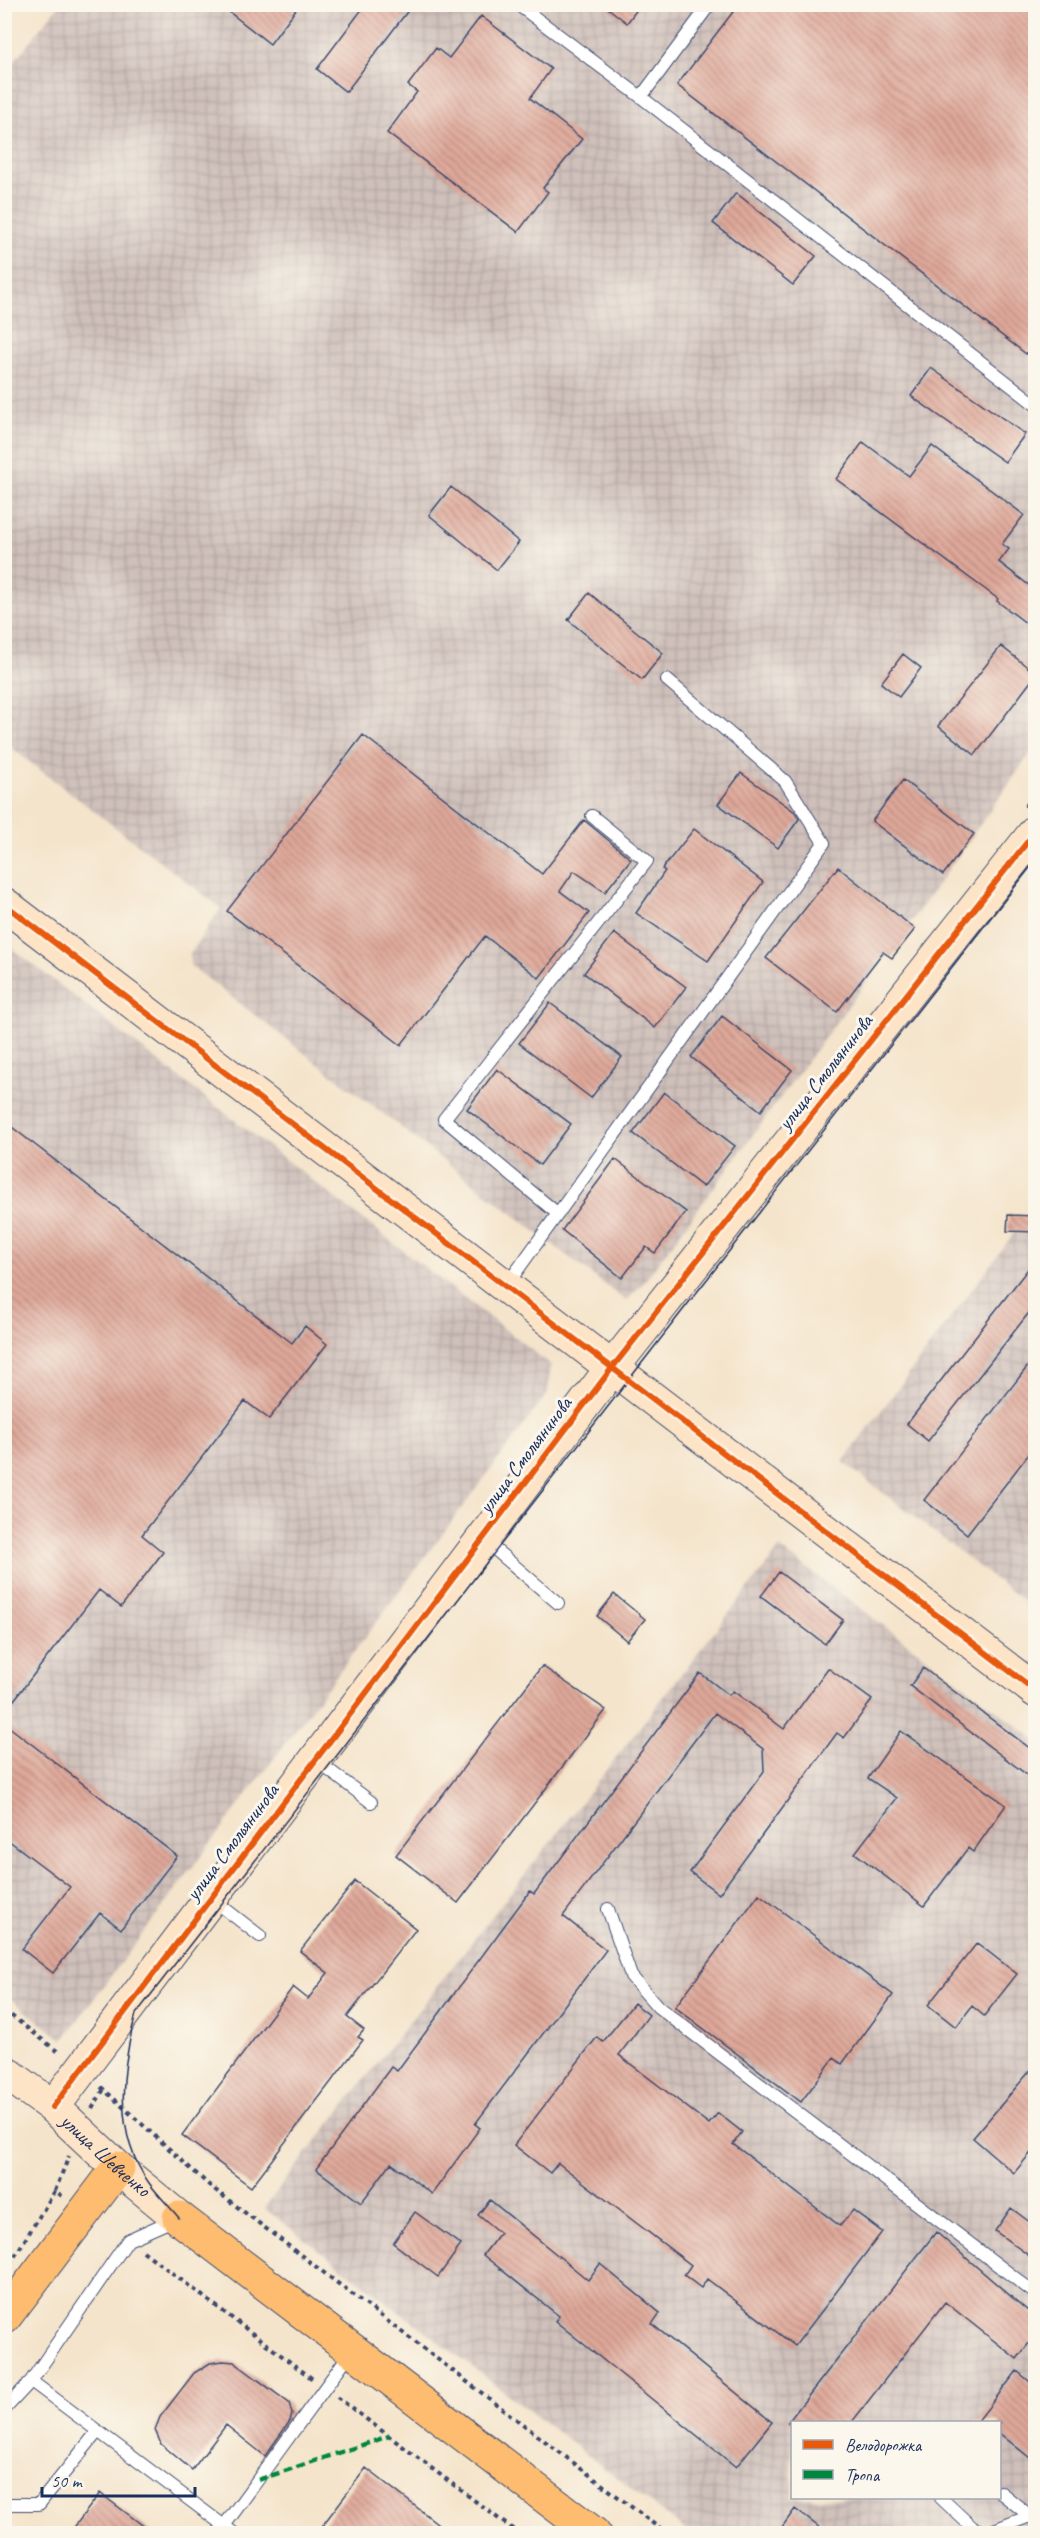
<svg xmlns="http://www.w3.org/2000/svg" width="1040" height="2538" viewBox="0 0 1040 2538" font-family="Caveat,sans-serif">
	<defs>
		<pattern id="industrial-grid" width="8" height="8" patternUnits="userSpaceOnUse" patternTransform="scale(1.5)"><rect width="8" height="8" fill="#cfc0ba"/><path d="M0 4h8M4 0v8" fill="none" stroke="#b1a5a2"/></pattern>
		<pattern id="building-back-hatch" width="6" height="6" patternUnits="userSpaceOnUse" patternTransform="scale(1.5)"><rect width="6" height="6" fill="#dfa899"/><path d="M-1 5l2 2M0 0l6 6M5-1l2 2" fill="none" stroke="#b48980"/></pattern>
	</defs>
	<rect width="100%" height="100%" fill="#fbf7ec"/>
	<filter id="ink" filterUnits="userSpaceOnUse"><feTurbulence type="fractalNoise" baseFrequency=".0167" numOctaves="2"/><feDisplacementMap in="SourceGraphic" scale="12" xChannelSelector="R" yChannelSelector="G"/><feConvolveMatrix kernelMatrix="1 2 1 2 8 2 1 2 1" color-interpolation-filters="sRGB"/></filter>
	<filter id="wash" filterUnits="userSpaceOnUse"><feTurbulence type="fractalNoise" baseFrequency=".008" numOctaves="4" result="noise"/><feDisplacementMap in="SourceGraphic" scale="24" xChannelSelector="R" yChannelSelector="G"/><feGaussianBlur stdDeviation="1.35" result="paint"/><feColorMatrix in="noise" values="0 0 0 0 0 0 0 0 0 0 0 0 0 0 0 0 0 1.4 0 .05"/><feComposite in="paint" operator="in"/></filter>
	<g filter="url(#wash)">
		<rect width="100%" height="100%" fill="#f4e4cb"/>
		<path fill="url(#industrial-grid)" fill-rule="evenodd" d="M59 5H1035V747L926 901 643 1283 626 1301 190 965V954L221 908 5 743 4 74Z
			M4 942 551 1365 548 1393 63 2040 5 1995Z
			M1035 1205V1610L843 1462Z
			M780 1548 1035 1739V2533H689L264 2208ZM792 2422H1000V2498H792Z"/>
		<g id="blocks">
			<path fill="url(#building-back-hatch)" d="M219 4H300L270 44Z
				M366 4H413L346 92 317 69Z
				M603 4H641L627 23Z
				M739 4H1035V341L1026 354 677 85Z
				M481 16 551 69 530 98 582 139 543 188 548 192 518 232 387 133 417 92 408 85 436 48 449 58Z
				M736 193 816 256 793 285 713 223Z
				M931 368 1025 434 1005 462 911 396Z
				M863 442 909 476 932 446 1024 515 1002 544 1009 549 999 562 1035 590V630L997 601 998 599 836 479Z
				M451 487 519 542 497 570 429 515Z
				M589 593 663 653 642 680 568 620Z
				M1001 646 1035 673V676L975 755 938 726Z
				M903 654 921 668 899 697 881 683Z
				M363 735 542 874 584 820 631 859 605 892 574 871 560 891 589 913 539 978 485 936 401 1045 227 911Z
				M741 773 795 812 799 819 778 848 718 804Z
				M903 780 974 834 943 875 872 821Z
				M694 829 763 882 708 961 636 913 665 871 662 869Z
				M838 867 915 929 892 958 883 952 837 1012 766 958Z
				M614 933 686 987 655 1028 584 973Z
				M550 1003 622 1057 591 1098 519 1043Z
				M722 1016 792 1070 761 1111 691 1057Z
				M497 1069 571 1124 540 1165 467 1109Z
				M664 1092 735 1146 703 1187 633 1133Z
				M4 1121 292 1343 305 1326 327 1344 269 1419 245 1401 142 1535 163 1552 121 1607 99 1590 4 1713Z
				M615 1159 686 1212 655 1253 646 1247 622 1278 562 1230Z
				M1008 1215 1035 1216V1232L1007 1231Z
				M1035 1260V1305L928 1441 907 1424Z
				M1035 1357V1446L967 1534 924 1500Z
				M779 1572 843 1620 825 1644 761 1596Z
				M614 1594 645 1619 627 1641 597 1616Z
				M542 1666 606 1710 458 1903 396 1855Z
				M828 1668 872 1700 844 1738 837 1733 719 1894 690 1872 764 1771 763 1749 715 1713 563 1916 606 1950 475 2124 480 2128 432 2194 391 2163 361 2203 316 2169 391 2067 397 2071 530 1891 534 1894 700 1673 729 1695 733 1691 784 1729Z
				M923 1668 1035 1752V1781L910 1686Z
				M4 1723 177 1856 121 1929 100 1913 53 1973 22 1949 70 1887 4 1837Z
				M901 1731 1006 1805 973 1852 968 1848 924 1906 855 1853 897 1798 868 1778Z
				M355 1881 416 1929 347 2017 364 2030 358 2037 363 2040 251 2187 182 2135 293 1987 308 1999 328 1973 300 1951Z
				M759 1894 893 1995 842 2064 834 2058 801 2102 675 2007Z
				M977 1943 1017 1974 984 2016 972 2006 956 2027 928 2005Z
				M634 2003 649 2015 619 2055 709 2124 718 2113 742 2132 733 2144 840 2226 853 2210 882 2232 795 2346 707 2279 701 2288 684 2275 691 2265 558 2163 550 2173 514 2145 597 2037 603 2042Z
				M1035 2065V2148L1014 2173 973 2138Z
				M490 2200 588 2280 600 2264 660 2313 652 2324 772 2422 736 2467 555 2321 559 2316 483 2255 500 2233 478 2215Z
				M1011 2208 1035 2226V2260L995 2231Z
				M415 2212 461 2245 438 2277 393 2243Z
				M936 2232 1035 2317V2335L1017 2359 945 2302 852 2422H788Z
				M223 2361 234 2362 289 2403 292 2414 290 2421 265 2456 226 2425 192 2470 161 2444 155 2430 160 2417 194 2373 210 2363Z
				M1017 2371 1035 2386V2462L999 2433V2422H977Z
				M366 2468 451 2534H316Z
				M100 2493 154 2534H69Z
				M795 2509 828 2534H777Z"/>
		</g>
	</g>
	<g filter="url(#ink)">
		<use href="#blocks" fill-opacity="0" stroke="#3c4a6e" stroke-width="1.5"/>
		<g fill="none" stroke-linecap="round" stroke-linejoin="round">
			<defs>
				<path id="lane" d="M517 4 641 97 1036 405
					M641 97 710 4
					M558 1214 444 1119 647 861 592 816
					M506 1286 824 843 785 781 667 680
					M484 1540 558 1603
					M317 1761 371 1802
					M211 1898 260 1936
					M608 1909 631 1976 658 2007 1036 2294
					M31 2381 235 2534
					M4 2410 31 2381 128 2240 175 2219
					M1000 2492 1035 2520
					M941 2498 973 2528 986 2533 1030 2516
					M4 2504H39L98 2431
					M224 2526 351 2352"/>
				<g id="secondary">
					<path d="M4 904 1036 1691"/>
					<path id="s1" d="M4 2071 53 2107 118 2168 179 2218"/>
					<path d="M53 2107 612 1368 1036 831"/>
				</g>
				<path id="primary" d="M179 2218 594 2534
					M4 2318 118 2168"/>
			</defs>
			<use href="#lane" stroke="#3c4a6e" stroke-width="14"/>
			<use href="#secondary" stroke="#3c4a6e" stroke-width="35"/>
			<use href="#primary" stroke="#3c4a6e" stroke-width="35"/>
			<path stroke="#3c4a6e" stroke-width="4" stroke-dasharray="4.5 4.5" stroke-linecap="butt" d="M1025 807 1036 793
				M4 2010 61 2054
				M101 2087 210 2186 667 2534
				M92 2109 104 2089
				M55 2191 69 2156
				M143 2251 314 2380
				M10 2264 55 2191 65 2198
				M337 2397 519 2534"/>
			<use href="#lane" stroke="#fff" stroke-width="12"/>
			<use href="#secondary" stroke="#fee4c6" stroke-width="33"/>
			<use href="#primary" stroke="#fdbc70" stroke-width="33"/>
			<path stroke="#1b2f5e" stroke-width="1.5" d="M179 2218C169 2206 158 2195 149 2183 113 2133 121 2070 136 2014L690 1301 1036 860"/>
			<path stroke="#00873e" stroke-width="4.5" stroke-dasharray="9 4.5" stroke-linecap="butt" d="M258 2480 389 2436"/>
			<defs>
				<path id="cycleway" d="M4 904 1036 1691
					M53 2107 612 1368 1036 831"/>
			</defs>
			<use href="#cycleway" stroke="#fbf7ec" stroke-width="10"/>
			<use href="#cycleway" stroke="#e8590c" stroke-width="6"/>
		</g>
	</g>
	<g text-anchor="middle" stroke-width="6" stroke-linejoin="round" paint-order="stroke">
		<g font-size="21" fill="#1b2f5e" stroke="#fbf7ec">
			<text transform="translate(825 1072) rotate(-52)" y="7">улица Смольянинова</text>
			<text transform="translate(525 1455) rotate(-53)" y="7">улица Смольянинова</text>
			<text transform="translate(232 1842) rotate(-53)" y="7">улица Смольянинова</text>
			<text dy="7" stroke="none"><textPath href="#s1" startOffset="132">улица Шевченко</textPath></text>
		</g>
	</g>
	<rect width="1040" height="2538" fill="none" stroke="#fbf7ec" stroke-width="24"/>
	<rect x="791" y="2421" width="210" height="78" fill="#fbf7ec" stroke="#a1a7b3" stroke-width="1.5"/>
	<rect x="803" y="2440" width="30" height="9" fill="#e8590c" stroke="#a1a7b3" stroke-width="1.5"/>
	<text x="845" y="2451" font-size="18" fill="#1b2f5e">Велодорожка</text>
	<rect x="803" y="2470" width="30" height="9" fill="#00873e" stroke="#a1a7b3" stroke-width="1.5"/>
	<text x="845" y="2481" font-size="18" fill="#1b2f5e">Тропа</text>
	<path d="M42 2487v9h153v-9" fill="none" stroke="#1b2f5e" stroke-width="3"/>
	<text x="51" y="2487" font-size="18" fill="#1b2f5e" stroke="#fbf7ec" stroke-width="4.5" paint-order="stroke">50 m</text>
</svg>
